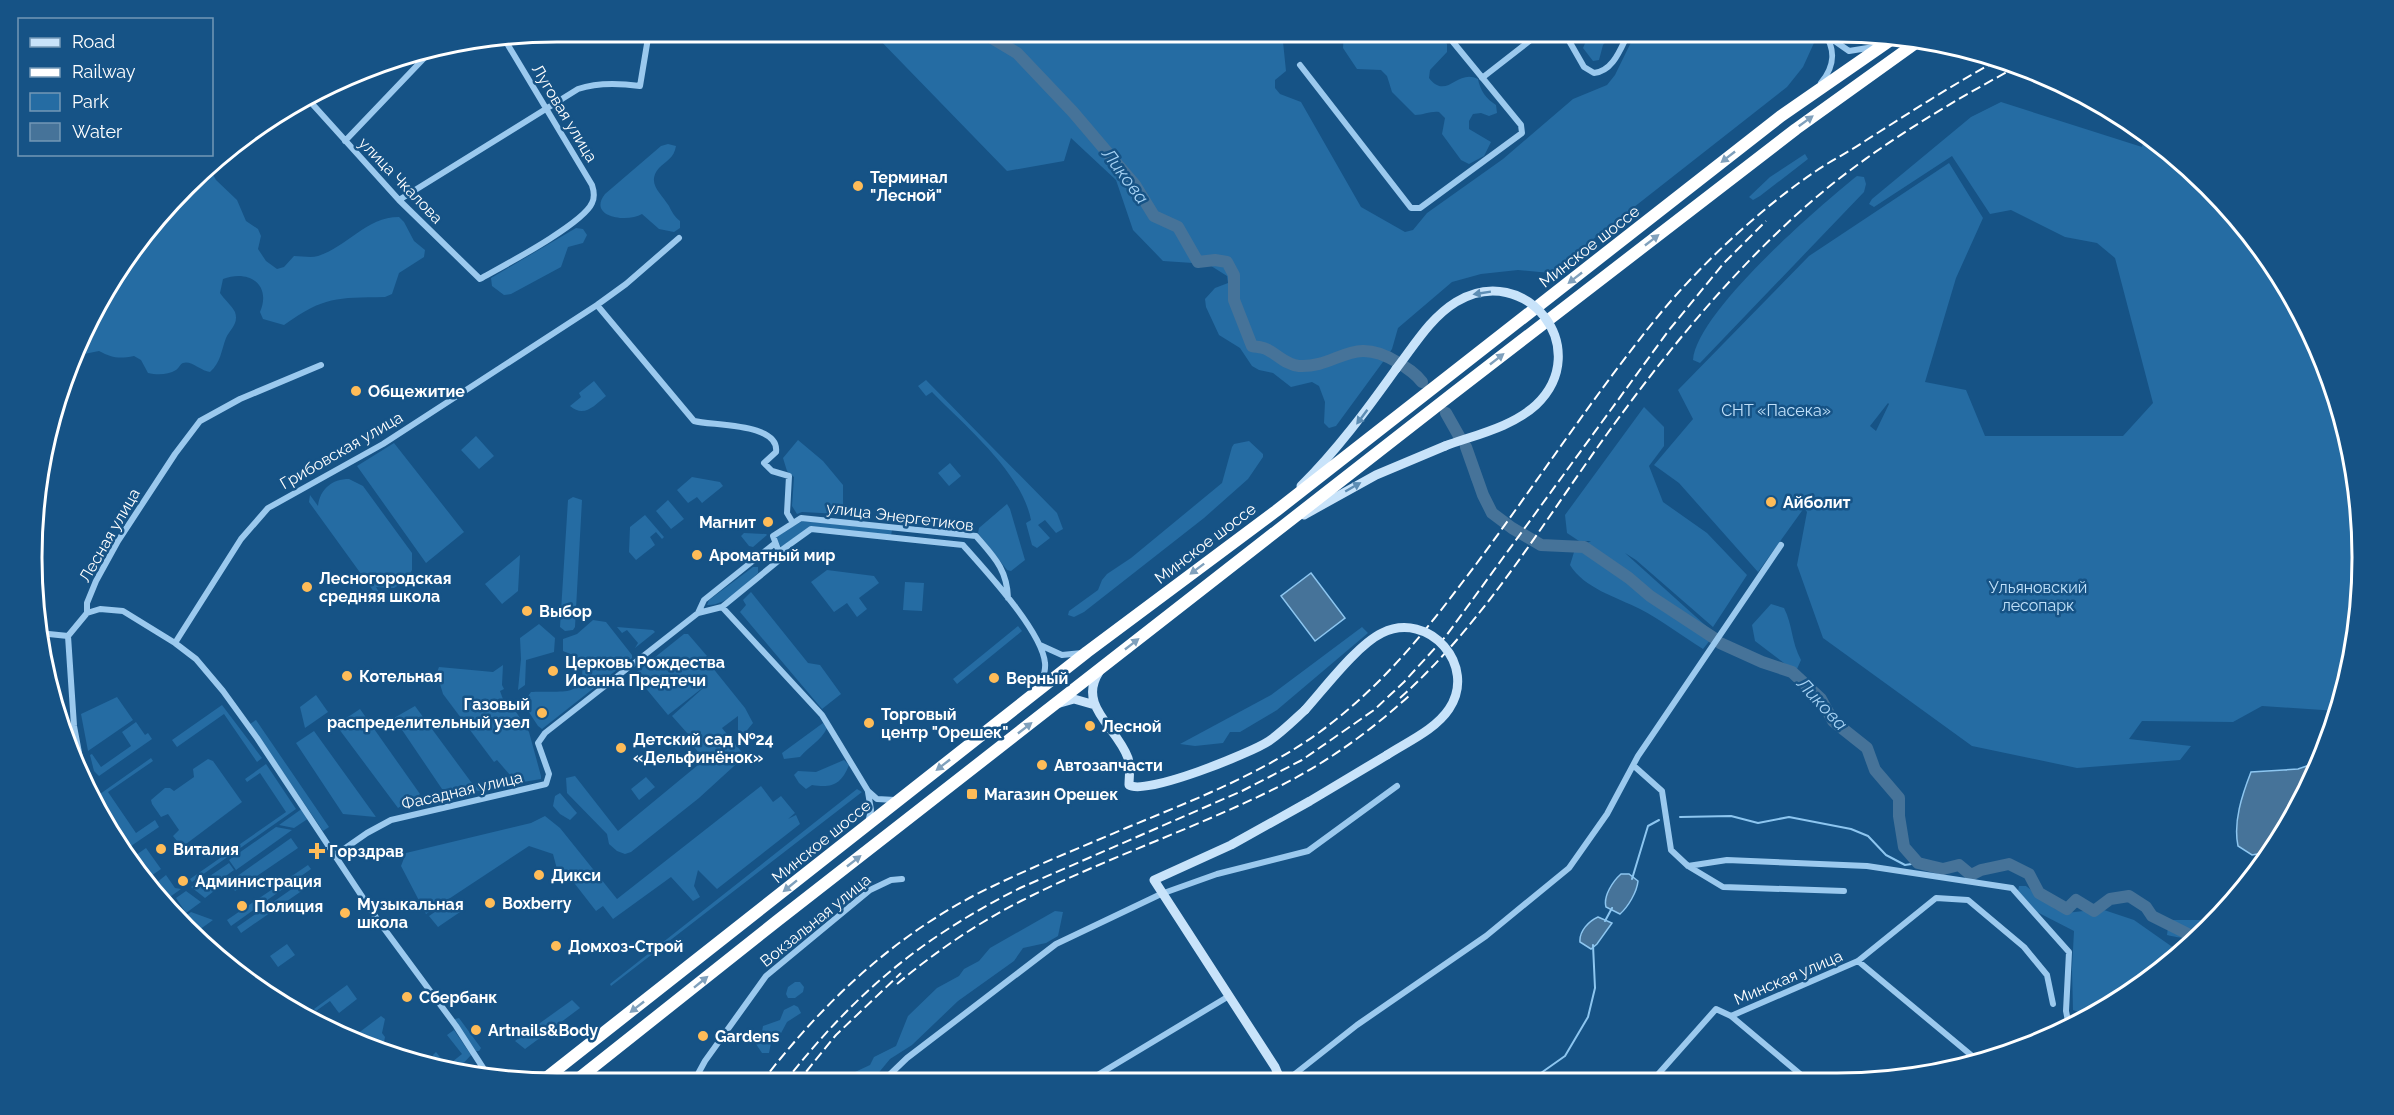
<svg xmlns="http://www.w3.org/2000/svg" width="2394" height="1115" viewBox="0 0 2394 1115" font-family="Raleway,sans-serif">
	<rect width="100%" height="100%" fill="#165386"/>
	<path fill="#256ca3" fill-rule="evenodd" d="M872 32H1282L1286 71 1275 80V88L1280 94 1301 102 1361 207 1405 232 1413 230 1427 213 1503 159 1573 99 1607 85 1615 75 1636 32H1819L1803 67 1787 87 1550 273 1518 270 1481 274 1452 282 1398 328 1392 349 1388 355 1336 426 1329 428 1324 423 1325 402 1319 386 1312 382 1291 387 1273 373 1259 370 1252 366 1240 348 1219 335 1206 307 1205 299 1215 288 1228 283 1227 276 1208 264 1163 261 1133 230 1116 180 1071 138 1064 161 1007 171Z
		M1344 32H1400C1413 41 1422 30 1436 32L1447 44V52L1430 70 1429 78C1447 101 1457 68 1478 79 1480 90 1486 99 1496 105L1497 113 1489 116 1481 113 1473 114 1469 121V129L1491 142 1484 156 1469 164 1461 160 1442 134 1445 118 1439 112C1430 111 1424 115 1415 115L1392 92 1387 76 1381 70 1357 69 1343 48Z
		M1590 32H1614L1603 45 1599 60 1593 61 1583 48Z
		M2001 102 2142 147 2145 133 2208 185 2274 265 2322 356 2352 455 2362 557 2352 660 2337 711 2262 706 2233 722 2142 721 2129 739 2191 746 2180 760 2077 768 1972 746 1823 638 1797 565 1807 512 1804 508 1758 572 1679 483 1654 465 1693 419 1678 390 1809 256 1949 163 1983 218 1956 278 1925 382 1966 390 1985 436H2123L2153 403 2115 258 2097 243 2065 237 2011 210 1990 214 1952 156 1874 207 1869 204 1872 199 1971 117ZM1888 403 1889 404 1876 431 1870 426Z
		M668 144 676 146C674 158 667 160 659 168 646 183 661 193 669 206 672 212 674 216 680 221V228L674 232 659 229 642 214C627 223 587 217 605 194L661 146Z
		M1805 154 1808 159 1760 196 1753 200 1749 197 1770 177Z
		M208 166 216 180 237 200 246 221 258 229 261 236 258 249 266 261 277 269 284 267 294 256C302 256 311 258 318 256 347 247 366 217 399 217L404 222 414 241 425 250 424 257 399 273 392 294 385 297C336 298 325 296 284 325L263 319 260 312C272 284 248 269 223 279L220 293C224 299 232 306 235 312 239 324 230 329 226 338 221 351 221 362 210 372 201 371 191 360 183 363 180 364 179 368 176 370 168 375 157 375 148 373L141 360 134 356C119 359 112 358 99 351L84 354 80 352 102 295Z
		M1857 176 1864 177 1866 184 1864 192 1700 363 1693 360C1696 313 1818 207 1857 176Z
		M576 228 583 229 587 235 583 243 568 247 561 267 511 294 504 295 492 286 491 278Z
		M926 380 1057 513 1063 529 1056 533 1045 520 1038 525 1050 538 1037 548 1032 545 1026 523 1031 520C1022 473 965 426 932 392L926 396 918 386Z
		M594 381 606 396C594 406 584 418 570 406L581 397 579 393Z
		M1644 407 1664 427V446L1649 466 1663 502 1707 533 1747 575 1713 627 1636 560 1625 553 1715 634 1703 649C1682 636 1661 620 1640 609 1616 597 1584 588 1570 565L1575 549 1591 541H1579L1567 533 1565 515Z
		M476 436 494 456 479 469 461 450Z
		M798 440 823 461 843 485V507L839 514 802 512 797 514 792 506 794 477 787 471 783 458Z
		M1249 441 1263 454V457L1248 479 1204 518 1084 612 1074 617 1068 615 1069 611 1098 590 1102 580 1107 574 1131 558 1222 483 1232 447 1234 444Z
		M394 443 464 532 426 563 357 466Z
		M1471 449 1482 485 1488 498 1498 511 1488 514 1471 479 1464 451Z
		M950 463 961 476 949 486 938 473Z
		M692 477 720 482 723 486 702 503 697 497 688 503 677 490Z
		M349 479 363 486 412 553V570L407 580 394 588 376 587 380 594 377 596 309 502 310 495 318 506C320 489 332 479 349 479Z
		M573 497 582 500 575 627 573 630 565 631 560 627 568 500Z
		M668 500 684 519 671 529 656 511Z
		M1007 504 1010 509 1025 560 1011 571 1007 570 978 533 979 528Z
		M645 515 664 537 662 539 656 532 650 537 655 545 636 560 629 552 630 527Z
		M802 521 892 530 891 536 810 527 781 547 776 537Z
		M744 533 766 534 767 535 753 547 749 546 741 536Z
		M520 555 518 591 502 604 485 584Z
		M753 567H758V573C745 585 726 606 707 605L709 600Z
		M827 570 874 576 879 583 859 598 867 609 857 617 847 603 834 612 811 582Z
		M905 582 924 583 922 611 903 610Z
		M751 592 808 663 820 665 841 694 822 709 740 612 746 605 743 600Z
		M1771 604 1784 608C1793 626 1791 641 1801 660L1797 669 1788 666 1755 641 1752 625Z
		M593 620 606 622 632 655V658L542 729 538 726 523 703 531 692C541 691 562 693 571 690 584 685 586 666 576 657 573 654 567 653 563 651V639L577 634Z
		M539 624 555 638 554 652 526 660 525 685 518 690 521 659 520 638Z
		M1018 626 1022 631 957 684 953 679Z
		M617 627 653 630 655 632 635 648 638 643 627 630 622 633Z
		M1362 627 1368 633 1277 710 1240 732H1230L1223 743 1195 746 1180 744 1271 695Z
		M684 634H688L707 656 700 662 706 670 712 667 745 708 753 723 743 735 738 730V716L722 728 745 756 699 798 631 852 625 854 617 851 609 844 607 834 567 793 566 778 575 776 618 831 704 760 686 736 688 734 672 716 710 682 668 715 634 674Z
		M503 665 502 685 504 689 500 691 504 702 509 701 529 732 541 776V779L517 783 497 760 494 762 443 694 440 684 444 680 437 672 439 667 493 672Z
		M316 695 328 712 305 728 300 707Z
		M117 697 133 720 88 751 81 714Z
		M222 705 262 758 257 762 224 714 177 747 172 740Z
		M415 706 471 782 481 791 442 789 394 718Z
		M360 709 420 794 398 808 336 725Z
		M256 720 329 827 323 831 250 724Z
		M136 722 145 735 148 733 152 739 99 776 94 771 90 755 92 754 101 767 131 746 122 732Z
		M823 723 827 728C821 741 809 746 800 757L784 759 782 753Z
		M314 731 376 817 343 814 296 743Z
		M151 758 153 761 108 792 136 833 155 820 159 827 131 846 113 819 100 794Z
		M208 759 213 761 242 802 182 847 173 836 179 830 168 814 161 817 152 804 151 800 165 788H170L174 791 194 777 193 769Z
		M844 760 849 765C841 785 832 788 812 785L806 789 799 783 794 775 798 771 816 772Z
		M266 764 296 809 192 882 190 879 286 812 260 773 247 782 245 779Z
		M646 777 655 787 639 800 631 789Z
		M761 786 773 802 781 796 795 813 788 819 796 815 800 824 717 889 698 870 694 886 700 897 693 901 671 877 613 919 603 906 596 911 568 875 558 873 553 854 529 846 426 914 401 866 406 853 531 823 545 816 560 828 617 899Z
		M857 789 862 792 611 986 610 984Z
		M560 793 577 813 570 820 560 814 553 806 555 796Z
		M303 808 309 818 294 828 279 825Z
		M276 827 292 830 236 870 229 860Z
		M291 838 298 848 235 891 229 882Z
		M146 848 161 869 151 876 136 855Z
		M229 863 234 870 212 886 207 878Z
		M308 865 311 869 231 926 227 920Z
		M166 875 175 888 181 889 167 899 156 883Z
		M205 877 214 891 205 898 191 887Z
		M299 884 303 890 241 933 237 927Z
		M2019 886H2026L2055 909 2066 913 2101 909 2134 920 2171 946 2182 950 2157 975 2087 1015 2073 1010 2072 969 2074 931 2037 912 2018 891Z
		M186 891 201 902 186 913 176 898Z
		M445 905 451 913 461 907 463 910 438 927 429 916Z
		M1055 911 1063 912 1058 936 1046 943 1023 948 1014 961 958 1001 912 1045 890 1059 871 1082 847 1083 855 1072 870 1065 874 1057 896 1046 908 1016 937 988 959 976 964 969 979 961 990 948Z
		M191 912 213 920 199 930 187 915Z
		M2215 916C2195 937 2197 942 2167 935L2169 920H2209Z
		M287 944 295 955 278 967 270 956Z
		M795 982H800L804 987 803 992 795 998H788L786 994 788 987Z
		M347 985 357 999 339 1013 330 1001 316 1011 314 1009Z
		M572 1000 580 1008 525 1049 515 1041Z
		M794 1005 798 1007 801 1013 787 1022 780 1035 771 1043 769 1053H762L756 1044 761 1037 763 1026 780 1020 784 1010Z
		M381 1016 385 1019 382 1033 385 1037 383 1047 373 1048 359 1044 357 1034Z
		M459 1018 481 1048 479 1051H476L455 1022V1019Z
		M454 1030 471 1055 461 1066V1074L437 1068 433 1055 436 1052 447 1066 462 1054 447 1035Z"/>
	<path fill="#467399" stroke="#8dc6f0" stroke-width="1.5" d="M1311 573 1345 618 1315 641 1281 596Z
		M2321 761 2268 852 2252 855 2238 846C2233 822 2242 795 2251 772L2298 769Z
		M1621 874H1629L1638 881C1637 892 1628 907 1620 914L1606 907C1603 896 1613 881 1621 874Z
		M1598 917 1612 923 1597 944 1591 949 1580 942C1579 931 1589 921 1598 917Z"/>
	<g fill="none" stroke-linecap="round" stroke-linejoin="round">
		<path stroke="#8dc6f0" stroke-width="2" d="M1680 817 1731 816 1758 823 1789 817 1851 829 1868 836 1886 855 1905 865 1918 863
			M1632 879 1648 826 1659 820
			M1605 921 1612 908
			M1531 1080 1565 1056 1588 1017 1595 988 1593 945"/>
		<path stroke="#467399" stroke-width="12" d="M982 32 1017 53 1073 112 1135 185 1154 216 1178 227 1198 262 1215 260 1227 262 1234 275V300L1252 346C1257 347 1262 347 1266 349 1277 354 1286 365 1299 366 1338 368 1352 334 1397 362 1407 368 1415 373 1422 382
			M1446 413 1459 436
			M1466 447 1483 495 1492 513 1512 528 1541 545 1584 547 1629 578 1650 596 1714 638
			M1720 643 1762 662 1792 672 1821 699 1833 721 1867 748 1875 770 1899 798V816L1904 847 1918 863 1943 869 1959 865 1971 875 1981 870 2009 864 2029 874 2039 893 2067 909 2076 900 2094 911 2110 899 2129 896 2146 907 2152 916 2194 937"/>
		<path stroke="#9bc9ee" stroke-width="6" d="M1564 32 1584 67 1594 73C1614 71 1621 47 1629 32
			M1829 37 1849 51 1874 47
			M1300 65 1411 208H1420L1522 133 1521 125 1453 42
			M1482 78 1541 32
			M1821 83C1835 66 1836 50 1824 32
			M306 97 399 200 480 279C503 266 583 224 592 203 595 197 594 191 592 185L505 40
			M345 141 429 53
			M399 200 578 89C598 82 619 83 640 86L649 32
			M597 305 694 421C713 426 780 423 776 452L764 463 772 471 789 476 787 513 793 523
			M1008 598C1007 569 994 557 976 536L801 518 773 536 779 552 811 529 963 545C985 570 1042 631 1045 663 1046 670 1043 678 1041 686
			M722 607 822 715 868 791 877 799 895 800
			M87 613 100 609 123 611 175 643 196 659 223 691 257 738 377 919 456 1026 489 1077
			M698 613 704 600 774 544
			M39 633 68 636
			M175 643 241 539 268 508 383 444 597 305 626 284 679 238
			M1040 645 1062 655 1082 653
			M1634 766 1662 791 1671 850 1688 866 1723 887 1844 891
			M95 801 80 758 74 726 68 636 87 613V603L96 581 118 541 175 454 200 421 240 399 321 365
			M96 804 143 870
			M868 823 871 810 868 792
			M334 856 367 833 391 820 546 784 549 774 538 743 545 733 698 613 722 607 783 557
			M1688 866 1727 860 1867 866 2012 888 2069 952 2066 1011 2069 1026
			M1858 961 1977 1060
			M1731 1016 1858 961 1936 898 1968 900 2024 947 2047 975 2053 1004
			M1653 1080 1716 1009 1731 1016 1806 1079
			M1286 1081 1357 1025 1486 936 1569 868 1607 814 1638 756 1653 734 1781 545
			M882 1082 907 1058 1056 944 1161 894 1217 874 1308 851 1397 786
			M1086 1082 1229 996
			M693 1083 705 1061 766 976 870 890 891 880 902 879"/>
		<path stroke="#c8e3fa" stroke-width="9" d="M1301 486C1337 450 1366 411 1396 369
			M1304 515 1376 475 1445 446
			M1099 672C1077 706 1117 727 1128 758 1131 767 1129 776 1129 785 1145 796 1251 753 1269 741 1282 732 1293 721 1305 710
			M1060 703 1074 699 1095 705
			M1281 1081 1275 1067 1154 880 1231 845 1310 801 1387 755"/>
		<path stroke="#fff" stroke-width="12" d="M541 1082 1087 652 1276 511 1781 116 1895 37
			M573 1083 777 921 1451 395 1796 129 1920 40"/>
		<path stroke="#fff" stroke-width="2" stroke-dasharray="10 4.5" stroke-linecap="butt" d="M1400 698C1484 623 1542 524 1607 434 1673 343 1744 256 1831 185 1889 139 1953 101 2018 66
			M897 984C935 952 976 924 1021 901 1105 858 1197 828 1282 785 1329 761 1372 730 1411 694
			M761 1083C820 1006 889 940 975 895 1024 870 1075 850 1126 828 1191 801 1259 775 1317 734 1384 685 1425 632 1474 567 1536 484 1593 396 1659 315 1700 265 1762 207 1816 171 1832 160 1849 152 1865 141 1909 113 1952 85 1998 60
			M784 1083C854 994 919 939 1020 888L1242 791 1302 760 1374 710 1404 682 1446 636 1669 330 1724 263 1766 221
			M797 1083 836 1035 901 973"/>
		<path stroke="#c8e3fa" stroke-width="9" d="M1396 369C1414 346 1430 318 1456 302 1526 260 1595 349 1536 405 1512 427 1475 435 1445 446
			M1305 710C1324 689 1357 645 1382 633 1429 610 1478 666 1449 709 1435 730 1407 742 1387 755"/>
	</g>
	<defs><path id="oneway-solid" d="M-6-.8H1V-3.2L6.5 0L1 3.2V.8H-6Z" transform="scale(1.5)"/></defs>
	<g fill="#7fa0bc">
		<use href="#oneway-solid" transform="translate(1806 121) rotate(-36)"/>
		<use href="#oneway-solid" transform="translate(1728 157) rotate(142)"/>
		<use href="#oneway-solid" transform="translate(1652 240) rotate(-38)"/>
		<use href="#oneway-solid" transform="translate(1575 278) rotate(142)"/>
		<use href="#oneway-solid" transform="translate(1497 359) rotate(-38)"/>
		<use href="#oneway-solid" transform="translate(1197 569) rotate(143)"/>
		<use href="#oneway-solid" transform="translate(1132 644) rotate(-38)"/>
		<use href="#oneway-solid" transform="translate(1025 728) rotate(-38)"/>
		<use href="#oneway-solid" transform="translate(943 765) rotate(142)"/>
		<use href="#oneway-solid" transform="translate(854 861) rotate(-38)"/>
		<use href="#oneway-solid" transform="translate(790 886) rotate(141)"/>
		<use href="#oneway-solid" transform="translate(701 982) rotate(-39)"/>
		<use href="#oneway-solid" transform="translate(637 1007) rotate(142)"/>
	</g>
	<g fill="#5d8db4">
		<use href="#oneway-solid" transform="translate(1482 293) rotate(171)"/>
		<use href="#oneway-solid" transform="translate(1362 417) rotate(127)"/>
		<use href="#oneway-solid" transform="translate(1353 487) rotate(-30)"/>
	</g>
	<g fill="#ffbc58" stroke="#165386" stroke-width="2">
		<circle cx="858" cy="186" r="6"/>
		<circle cx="356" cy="391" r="6"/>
		<circle cx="1771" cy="502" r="6"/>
		<circle cx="768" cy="522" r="6"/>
		<circle cx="697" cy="555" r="6"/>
		<circle cx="307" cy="587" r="6"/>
		<circle cx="527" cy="611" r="6"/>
		<circle cx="553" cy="671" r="6"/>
		<circle cx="347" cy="676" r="6"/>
		<circle cx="994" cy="678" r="6"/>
		<circle cx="542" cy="713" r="6"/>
		<circle cx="869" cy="723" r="6"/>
		<circle cx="1090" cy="726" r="6"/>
		<circle cx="621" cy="748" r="6"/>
		<circle cx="1042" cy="765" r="6"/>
		<rect x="966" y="788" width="12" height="12" rx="3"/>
		<circle cx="161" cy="849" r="6"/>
		<path d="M314 842h6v6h6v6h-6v6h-6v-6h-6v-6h6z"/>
		<circle cx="539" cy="875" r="6"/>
		<circle cx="183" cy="881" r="6"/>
		<circle cx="490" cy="903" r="6"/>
		<circle cx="242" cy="906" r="6"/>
		<circle cx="345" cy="913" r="6"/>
		<circle cx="556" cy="946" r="6"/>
		<circle cx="407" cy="997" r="6"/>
		<circle cx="476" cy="1030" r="6"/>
		<circle cx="703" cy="1036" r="6"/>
	</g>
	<g text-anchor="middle" stroke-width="5" stroke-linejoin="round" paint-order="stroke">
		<g font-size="16" fill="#fff" stroke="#165386">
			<text transform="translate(565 113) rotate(59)" y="6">Луговая улица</text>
			<text transform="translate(401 180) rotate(46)" y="6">улица Чкалова</text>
			<text transform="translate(1589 246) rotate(-38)" y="6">Минское шоссе</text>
			<text transform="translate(341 450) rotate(-30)" y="6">Грибовская улица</text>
			<text transform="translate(900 516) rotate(7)" y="6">улица Энергетиков</text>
			<text transform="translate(109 535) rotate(-60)" y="6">Лесная улица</text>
			<text transform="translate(1205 543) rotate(-37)" y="6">Минское шоссе</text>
			<text transform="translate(462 790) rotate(-13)" y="6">Фасадная улица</text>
			<text transform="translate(821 841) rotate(-39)" y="6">Минское шоссе</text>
			<text transform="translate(815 920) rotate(-39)" y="6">Вокзальная улица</text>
			<text transform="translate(1788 977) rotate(-23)" y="6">Минская улица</text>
		</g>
		<g font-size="16" font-weight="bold" fill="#fff" stroke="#165386" text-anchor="start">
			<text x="870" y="183">Терминал<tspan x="870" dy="18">"Лесной"</tspan></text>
			<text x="368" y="397">Общежитие</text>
			<text x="1783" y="508">Айболит</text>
			<text x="756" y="528" text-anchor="end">Магнит</text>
			<text x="709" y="561">Ароматный мир</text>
			<text x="319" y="584">Лесногородская<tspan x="319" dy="18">средняя школа</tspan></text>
			<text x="539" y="617">Выбор</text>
			<text x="565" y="668">Церковь Рождества<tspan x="565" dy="18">Иоанна Предтечи</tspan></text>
			<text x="359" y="682">Котельная</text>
			<text x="1006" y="684">Верный</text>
			<text x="530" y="710" text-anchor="end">Газовый<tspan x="530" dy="18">распределительный узел</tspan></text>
			<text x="881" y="720">Торговый<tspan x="881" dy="18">центр "Орешек"</tspan></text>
			<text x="1102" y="732">Лесной</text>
			<text x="633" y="745">Детский сад №24<tspan x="633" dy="18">«Дельфинёнок»</tspan></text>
			<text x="1054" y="771">Автозапчасти</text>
			<text x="984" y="800">Магазин Орешек</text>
			<text x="173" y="855">Виталия</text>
			<text x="329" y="857">Горздрав</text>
			<text x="551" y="881">Дикси</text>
			<text x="195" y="887">Администрация</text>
			<text x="502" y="909">Boxberry</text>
			<text x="357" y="910">Музыкальная<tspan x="357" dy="18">школа</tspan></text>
			<text x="254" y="912">Полиция</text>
			<text x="568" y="952">Домхоз-Строй</text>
			<text x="419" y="1003">Сбербанк</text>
			<text x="488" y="1036">Artnails&amp;Body</text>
			<text x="715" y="1042">Gardens</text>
		</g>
		<g font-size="16" fill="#c1e1fa" stroke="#165386">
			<text x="1776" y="416">СНТ «Пасека»</text>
			<text x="2038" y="593">Ульяновский<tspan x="2038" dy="18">лесопарк</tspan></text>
		</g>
		<g font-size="18" font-style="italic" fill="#a7d3f5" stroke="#165386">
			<text transform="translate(1125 176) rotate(53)" y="6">Ликова</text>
			<text transform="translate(1822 704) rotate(47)" y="6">Ликова</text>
		</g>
	</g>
	<path d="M0 0H2394V1115H0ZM557 42H1837A515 515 0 0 1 2352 557V558A515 515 0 0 1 1837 1073H557A515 515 0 0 1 42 558V557A515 515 0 0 1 557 42Z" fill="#165386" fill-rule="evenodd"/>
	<path fill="none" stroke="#fff" stroke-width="3" d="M557 42H1837A515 515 0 0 1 2352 557V558A515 515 0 0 1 1837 1073H557A515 515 0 0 1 42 558V557A515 515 0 0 1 557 42Z"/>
	<rect x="18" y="18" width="195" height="138" fill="#165386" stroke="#7398b6" stroke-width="1.5"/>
	<rect x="30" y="38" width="30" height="9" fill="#c8e3fa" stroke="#7398b6" stroke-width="1.5"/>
	<text x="72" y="48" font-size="18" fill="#ffffff">Road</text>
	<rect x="30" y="68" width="30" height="9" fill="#ffffff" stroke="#7398b6" stroke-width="1.5"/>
	<text x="72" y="78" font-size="18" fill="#ffffff">Railway</text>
	<rect x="30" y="93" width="30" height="18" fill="#256ca3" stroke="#7398b6" stroke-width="1.5"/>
	<text x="72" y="108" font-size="18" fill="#ffffff">Park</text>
	<rect x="30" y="123" width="30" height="18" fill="#467399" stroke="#7398b6" stroke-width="1.5"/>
	<text x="72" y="138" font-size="18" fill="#ffffff">Water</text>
</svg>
